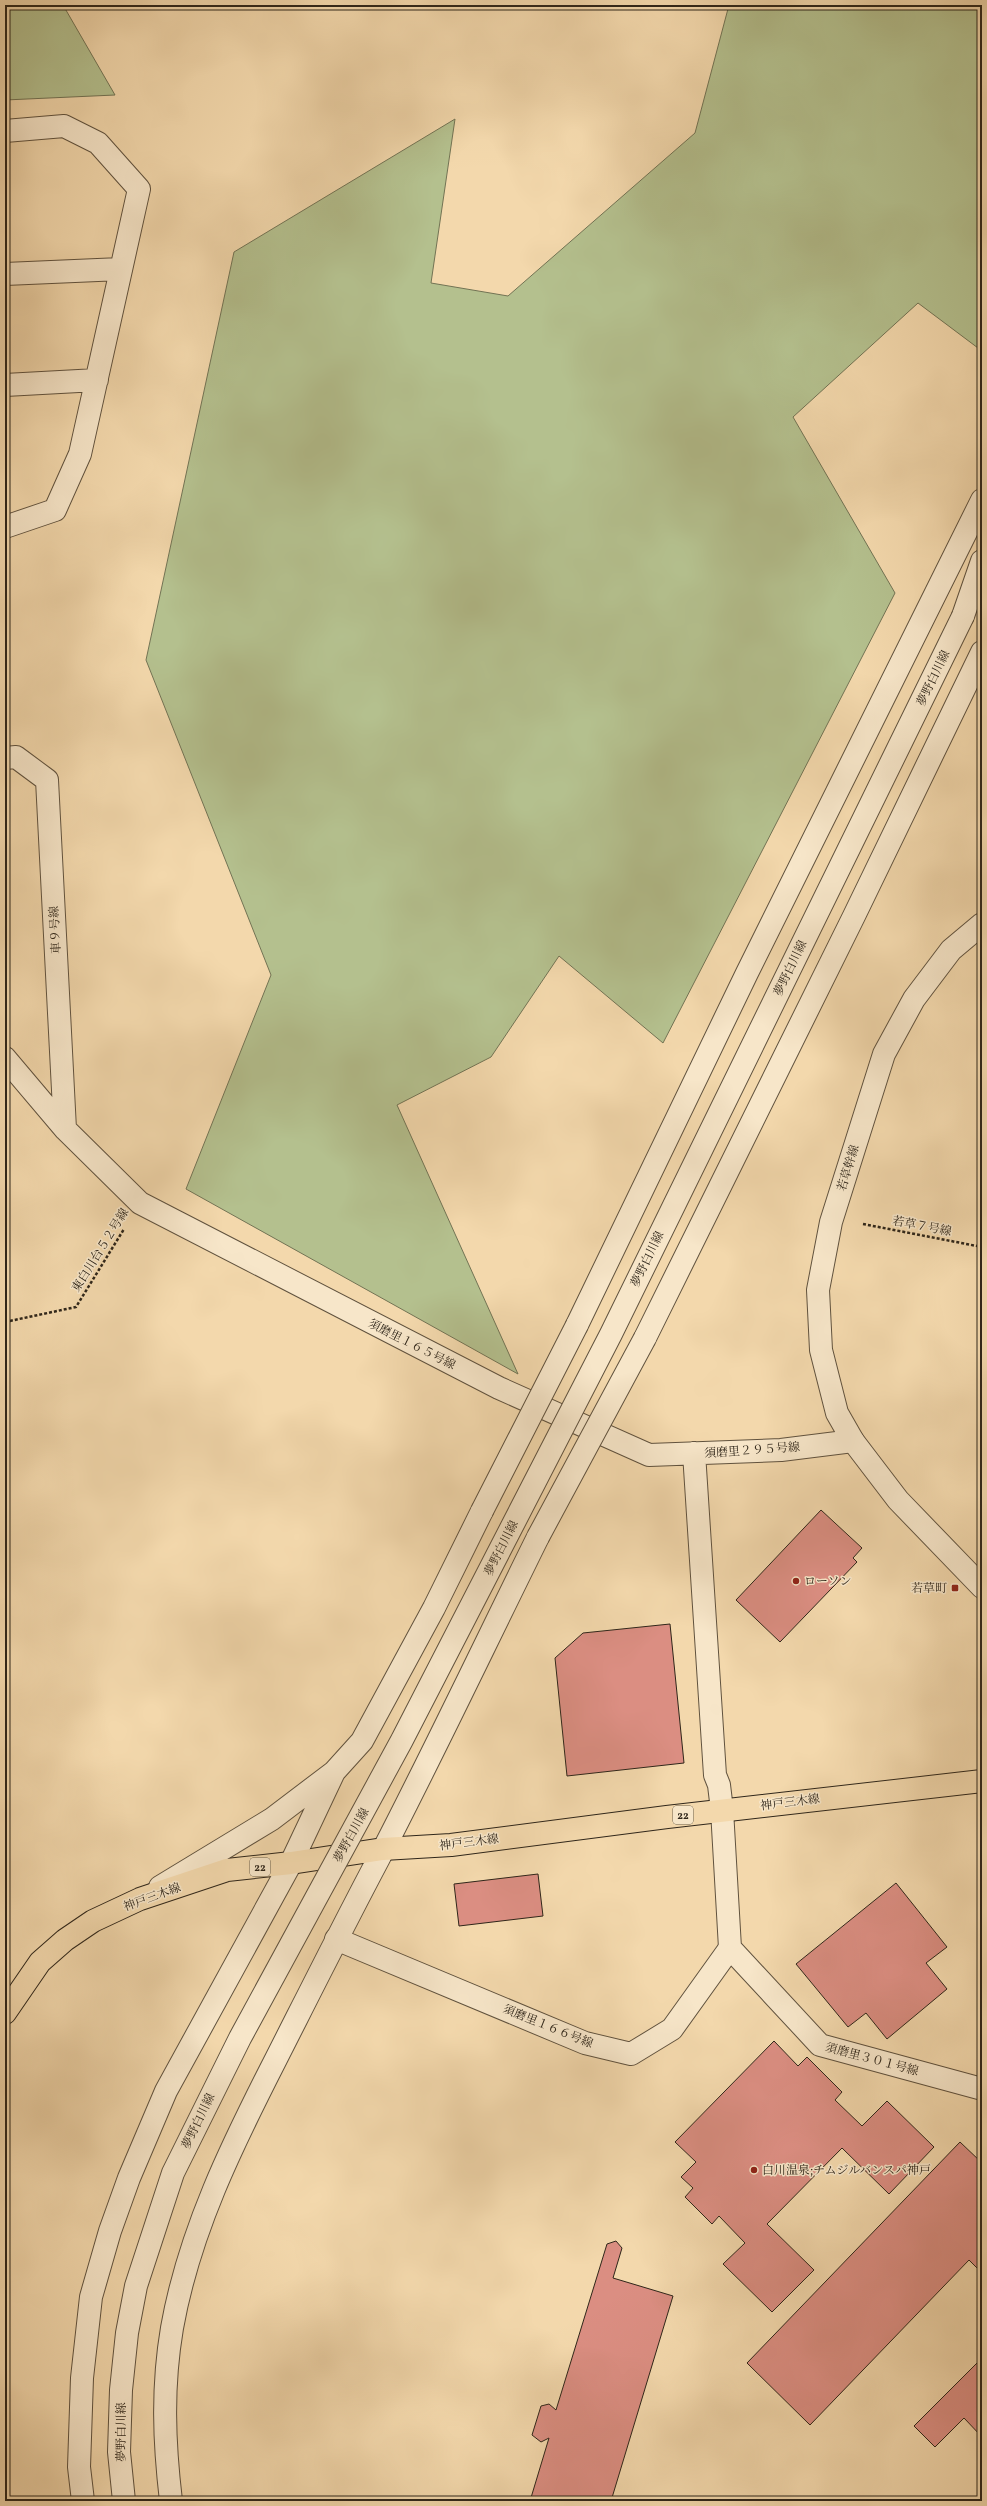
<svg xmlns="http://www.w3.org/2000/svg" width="987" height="2506" viewBox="0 0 987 2506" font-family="Vollkorn,'Noto Serif JP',serif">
	<rect width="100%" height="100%" fill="#f3d8ac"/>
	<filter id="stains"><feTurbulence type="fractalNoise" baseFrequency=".005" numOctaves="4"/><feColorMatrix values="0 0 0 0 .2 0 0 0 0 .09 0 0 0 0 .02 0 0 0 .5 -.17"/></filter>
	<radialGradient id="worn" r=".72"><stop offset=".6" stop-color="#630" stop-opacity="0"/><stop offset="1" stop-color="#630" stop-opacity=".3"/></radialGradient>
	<path fill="#b4c08e" stroke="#727354" d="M5 5H63L115 95 5 100Z
		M729 5H982V351L918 303 793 417 895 593 663 1043 559 956 491 1057 397 1105 518 1374 186 1189 271 975 146 660 234 252 455 119 431 283 508 296 695 133Z"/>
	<path fill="#db8e82" stroke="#2f261a" d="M821 1510 862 1548 853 1558 857 1562 780 1642 736 1600Z
		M670 1624 684 1763 567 1776 555 1658 583 1633Z
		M538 1874 543 1916 459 1926 454 1884Z
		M896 1883 947 1947 926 1963 947 1989 887 2039 866 2013 848 2027 796 1964Z
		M774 2041 798 2066 807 2057 842 2092 835 2100 862 2126 887 2101 934 2147 889 2194 842 2148 767 2224 814 2270 772 2312 723 2264 745 2243 719 2216 712 2224 685 2197 693 2188 681 2177 696 2162 675 2142Z
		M960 2142 981 2162 982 2161V2273L969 2260 810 2425 747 2363Z
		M616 2241 622 2248 613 2278 673 2296 611 2501H530L549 2438 541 2442 532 2435 541 2406 549 2404 556 2410 607 2244Z
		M982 2358V2437L964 2418 935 2447 914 2426Z"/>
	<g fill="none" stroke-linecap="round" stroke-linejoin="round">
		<defs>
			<path id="service" d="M5 131 64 126 98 143 139 189 80 454 55 510 5 527
				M5 274 121 269
				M5 385 97 380"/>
			<path id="minor" d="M5 758 16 757 47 780 65 1129
				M5 1058 65 1129 140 1203 499 1388 649 1455 781 1450 853 1441
				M694 1453 715 1775 719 1785 722 1810
				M336 1939 585 2043 631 2054 672 2029 730 1948"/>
			<path id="tertiary" d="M963 616 982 561
				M982 924 951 950 914 999 884 1054 831 1222 818 1290 821 1350 837 1413 853 1441 898 1500 982 1587
				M577 1325 747 973 982 500
				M645 1338 854 916 982 652
				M722 1810 730 1948 820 2045 982 2089
				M160 1887 272 1819 334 1772 362 1741 434 1608 482 1511
				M83 2501 79 2467 82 2378 91 2297 110 2231 129 2178 166 2091 291 1863 334 1772
				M171 2501C164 2442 162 2387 172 2328 189 2232 232 2145 276 2059 310 1992 344 1924 379 1858 434 1752 485 1644 538 1537"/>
			<path id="primary" d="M5 2013 40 1962 65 1940 93 1921 140 1899 227 1870 291 1863 383 1849 451 1845 667 1817 982 1781"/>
		</defs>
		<use href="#service" stroke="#60523e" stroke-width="24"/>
		<use href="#minor" stroke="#60523e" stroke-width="24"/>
		<use href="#tertiary" stroke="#60523e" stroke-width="24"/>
		<use href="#primary" stroke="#2f261a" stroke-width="24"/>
		<path stroke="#2f261a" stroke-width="2.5" stroke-dasharray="3 2" stroke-linecap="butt" d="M863 1224 982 1247
			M5 1322 76 1307 124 1229"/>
		<use href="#service" stroke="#f7e6c9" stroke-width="22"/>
		<use href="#minor" stroke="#f7e6c9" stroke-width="22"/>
		<use href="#tertiary" stroke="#f7e6c9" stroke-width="22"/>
		<use href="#primary" stroke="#f3d8ac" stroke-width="22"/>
		<defs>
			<path id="tertiary-bridge" d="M482 1511 577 1325
				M538 1537 645 1338
				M124 2501 119 2452 121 2390 127 2333 136 2286 173 2173 240 2038 402 1740 611 1334 963 616"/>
		</defs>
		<use href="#tertiary-bridge" stroke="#60523e" stroke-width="24" stroke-linecap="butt"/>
		<use href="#tertiary-bridge" stroke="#f7e6c9" stroke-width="22"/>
	</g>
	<g fill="#8f2418" stroke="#f7e6c9" stroke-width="1.5">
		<circle cx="796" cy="1581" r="4"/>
		<rect x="951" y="1584" width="8" height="8" rx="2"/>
		<circle cx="754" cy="2170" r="4"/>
	</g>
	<g text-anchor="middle" stroke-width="3" stroke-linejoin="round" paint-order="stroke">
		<g fill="#f7e6c9" stroke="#6b604e" stroke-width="1">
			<rect x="673" y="1806" width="20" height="18" rx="3"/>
			<rect x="250" y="1858" width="20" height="18" rx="3"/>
		</g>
		<g font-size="11" font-weight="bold" fill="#2f261a">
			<text x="683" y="1819">22</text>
			<text x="260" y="1871">22</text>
		</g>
		<g font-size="12" fill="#2f261a" stroke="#f7e6c9">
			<text transform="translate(933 678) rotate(-64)" y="4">夢野白川線</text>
			<text transform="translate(55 930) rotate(-93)" y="4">車９号線</text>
			<text transform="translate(790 968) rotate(-64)" y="4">夢野白川線</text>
			<text transform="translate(848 1168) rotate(-73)" y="4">若草幹線</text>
			<text transform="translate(922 1226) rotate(11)" y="4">若草７号線</text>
			<text transform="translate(100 1250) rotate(-58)" y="4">東白川台５２号線</text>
			<text transform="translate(647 1259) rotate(-64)" y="4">夢野白川線</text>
			<text transform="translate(412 1344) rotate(27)" y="4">須磨里１６５号線</text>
			<text transform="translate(752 1450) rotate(-4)" y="4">須磨里２９５号線</text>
			<text transform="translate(501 1548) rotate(-63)" y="4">夢野白川線</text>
			<text transform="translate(790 1802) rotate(-7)" y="4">神戸三木線</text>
			<text transform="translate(351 1835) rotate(-61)" y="4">夢野白川線</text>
			<text transform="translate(469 1842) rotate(-7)" y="4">神戸三木線</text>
			<text transform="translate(152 1897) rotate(-20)" y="4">神戸三木線</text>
			<text transform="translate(548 2026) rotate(22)" y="4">須磨里１６６号線</text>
			<text transform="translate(872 2059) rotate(15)" y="4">須磨里３０１号線</text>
			<text transform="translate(198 2121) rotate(-64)" y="4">夢野白川線</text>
			<text transform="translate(121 2432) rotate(-90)" y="4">夢野白川線</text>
		</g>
		<g font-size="12" fill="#2f261a" stroke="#f7e6c9" text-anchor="start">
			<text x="804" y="1585">ローソン</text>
			<text x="947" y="1592" text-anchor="end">若草町</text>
			<text x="762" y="2174">白川温泉;チムジルバンスパ神戸</text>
		</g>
	</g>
	<rect width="987" height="2506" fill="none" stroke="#f3d8ac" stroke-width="20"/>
	<rect x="6" y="6" width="975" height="2494" fill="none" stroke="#2f261a" stroke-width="2"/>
	<rect x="10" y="10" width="967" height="2486" fill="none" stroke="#2f261a"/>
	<rect width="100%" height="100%" filter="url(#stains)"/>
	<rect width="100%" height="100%" fill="url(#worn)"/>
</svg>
